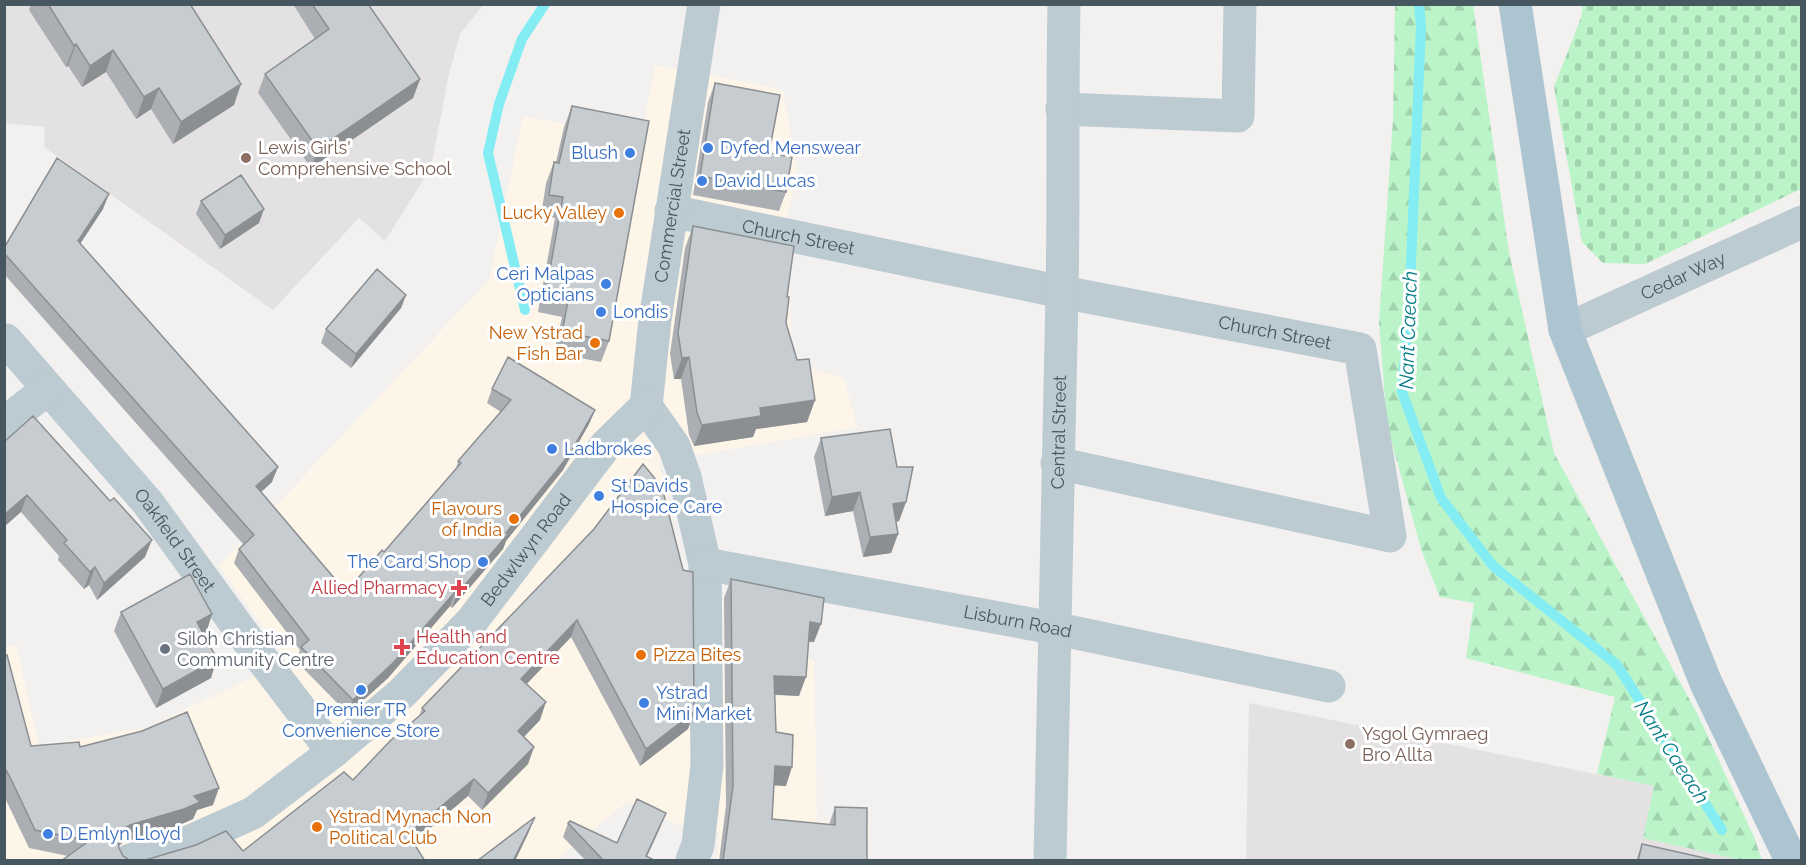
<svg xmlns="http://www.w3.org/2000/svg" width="1806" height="865" viewBox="0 0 1806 865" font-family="Raleway,sans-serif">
	<defs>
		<pattern id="forest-firs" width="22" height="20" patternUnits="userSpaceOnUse" patternTransform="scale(1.5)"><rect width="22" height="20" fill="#bbf4c9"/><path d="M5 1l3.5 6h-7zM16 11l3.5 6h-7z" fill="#a2d3af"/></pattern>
		<pattern id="cemetery-stones" width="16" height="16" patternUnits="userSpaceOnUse" patternTransform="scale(1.5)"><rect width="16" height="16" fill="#bbf4c9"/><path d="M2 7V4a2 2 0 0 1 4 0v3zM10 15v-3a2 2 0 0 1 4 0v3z" fill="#a2d3af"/></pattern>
	</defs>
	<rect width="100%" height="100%" fill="#f3f0f0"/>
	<path fill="#fef5e9" d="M655 66 703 73 783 90 798 176 787 216 793 371 809 368 844 378 857 427 658 462 665 485 690 648 814 660 817 821H870L868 860H717L719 833 680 825 627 802 556 860H5L4 648 16 645 39 746 149 727 287 661 219 566 489 280 523 116 641 138Z"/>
	<path fill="#e4e1e2" d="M4 5H483L460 34 448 78 431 168 385 241 359 218 273 310 44 147 45 127 5 123Z
		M1249 703 1654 786 1737 860H1246Z"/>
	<path fill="url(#forest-firs)" d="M1395 5H1473L1509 252 1554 453 1698 715 1754 837 1762 860H1741L1643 838 1654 786 1597 774 1615 697 1466 658 1474 603 1440 597 1422 552 1387 425 1379 322 1393 119Z"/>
	<path fill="url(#cemetery-stones)" d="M1583 5H1801V189L1645 264 1603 263 1582 242 1554 87 1581 18Z"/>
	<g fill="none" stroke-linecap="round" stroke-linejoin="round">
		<path stroke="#84edf4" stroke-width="10" d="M1419 4 1421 26 1409 312 1402 392 1441 498 1493 566 1617 665 1722 830
			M525 310 488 153 499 104 522 39 545 4"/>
		<g stroke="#bccad1" stroke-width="33">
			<path d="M1062 109 1238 116 1240 4"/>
			<path id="s1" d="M671 211 1062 292 1360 349 1390 536 1057 463"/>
			<path id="s2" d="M1565 330 1802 222"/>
			<path id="s3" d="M6 340 148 503 246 638 333 752"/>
			<path d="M646 406 674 446 685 477 705 564 707 765 698 845 692 860"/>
			<path id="s4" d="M646 406 655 320 704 4"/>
			<path d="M4 423 48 389"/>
			<path id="s5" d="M705 564 1053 628 1329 686"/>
			<path id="s6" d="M130 860 184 844 253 813 333 752 402 693 472 621 606 445 646 406"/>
			<path id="s7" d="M1050 860C1053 672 1058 483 1062 294 1064 198 1062 101 1064 4"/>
		</g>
		<path stroke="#adc4d1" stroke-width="33" d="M1515 4 1565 330 1706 683 1791 860"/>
	</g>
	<path fill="#abafb3" d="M31 4H190L234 105 173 144 151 109 136 119 106 72 82 87 68 66 66 67 29 10Z
		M293 4H368L420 79 413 98 311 168 258 93 265 74 315 39Z
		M715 83 769 153 786 192 779 211 693 195 708 102Z
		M572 106 609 341 601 362 554 353 562 317 538 312 555 218 541 216 546 183 554 162H556L564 127Z
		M201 201 264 209 259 223 220 249 196 214Z
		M103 209 80 244 272 482 261 492 346 592 384 552 456 469 458 461 501 412 487 403 492 389 595 410 589 424 563 470 506 541 503 549 452 608 450 606 388 678 348 714 296 661 300 650 234 563 239 549 243 544 4 274V248Z
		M693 226 787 297 786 323 797 360 815 400 807 422 756 429 753 437 694 446 689 435 681 379H674L670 354 685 248Z
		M406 295 401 308 351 368 321 343 326 329Z
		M821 438 897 467 906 502 899 521 896 522 898 534 891 553 863 557 853 511 825 516 814 457Z
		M4 442 145 557 97 600 89 585 84 589 58 560 59 556 21 512Z
		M594 529 694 712 688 729 640 766 571 637 527 684 540 720 524 737 534 747 528 764 482 810 468 796 413 842 243 851 353 780 419 717 422 708Z
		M731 579 814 642H808L799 696 775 695 776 732 786 786 774 785 772 819 829 825 835 807 867 861H719L726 805 724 598Z
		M121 612 212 614 206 633 203 634 211 678 156 708 114 631Z
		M4 656 31 746 80 747 213 805 197 810 193 819 177 826 124 842 68 856 29 848 4 796Z
		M568 823 617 843 661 826 647 857 652 861H586L563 837Z
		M1642 844 1718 861H1636Z"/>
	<path fill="#8b8f92" d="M76 44 68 66 66 67 74 46Z
		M113 50 106 72 82 87 90 66Z
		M420 79 413 98 311 168 318 149Z
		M241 84 234 105 173 144 181 122Z
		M159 88 151 109 136 119 144 97Z
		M109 194 103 209 72 256 78 241Z
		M264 209 259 223 220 249 225 235Z
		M406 295 401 308 351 368 356 354Z
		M689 357 681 379H674L682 358Z
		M815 400 807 422 756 429 753 437 694 446 702 425 760 408Z
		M595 410 589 424 563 470 506 541 503 549 452 608 457 594 506 533Z
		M278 467 272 482 251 501 256 486Z
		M860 492 853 511 825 516 832 497Z
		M27 495 21 512 4 527V515Z
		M906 502 899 521 886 523 893 504Z
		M898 534 891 553 863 557 870 537Z
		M152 540 145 557 97 600 104 583Z
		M95 567 89 585 84 589 90 572Z
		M455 592 450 606 388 678 348 714 353 700Z
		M212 614 206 633 190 641 197 622Z
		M577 620 571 637 515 696 521 679Z
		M810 622 821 624 814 642 803 641Z
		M217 659 211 678 156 708 163 689Z
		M774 676 806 677 799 696 768 694Z
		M546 702 540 720 512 749 518 731Z
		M694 712 688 729 640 766 646 749Z
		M534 747 528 764 482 810 488 793Z
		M775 766 792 767 786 786 769 785Z
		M474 779 468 796 402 852 408 834Z
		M219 788 213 805 197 810 193 819 177 826 124 842 117 847 118 838 123 829 130 825 194 796Z
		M535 817 528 834 515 861H513Z"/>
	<path fill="#c7ccd0" stroke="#8b8f92" stroke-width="1.5" d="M48 4H190L241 84 181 122 159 88 144 97 113 50 90 66 76 44 74 46Z
		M312 4H368L420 79 318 149 265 74 329 29Z
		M715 83 780 95 769 153 792 157 786 192 700 176Z
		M572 106 649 121 609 341 562 332 569 296 546 291 563 197 549 195 554 162 559 163Z
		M57 158 109 194 78 241 278 467 256 486 346 592 382 550 384 552 461 463 458 461 511 400 492 389 508 357 595 410 569 455 506 533 508 534 457 594 455 592 393 663 353 700 301 647 309 640 239 549 254 535 4 253V248Z
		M241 175 264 209 225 235 201 201Z
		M693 226 794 246 787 297H789L786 323 797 360 809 359 815 400 760 408 761 416 702 425 697 413 689 357 682 358 678 333Z
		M377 269 406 295 356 354 326 329Z
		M33 416 110 501 114 498 152 540 104 583 95 567 90 572 64 543 67 540 27 495 4 515V442Z
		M890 429 897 467H913L906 502 893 504 898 534 870 537 860 492 832 497 821 438Z
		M643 464 662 487 683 570 693 572 694 712 646 749 577 620 521 679 546 702 518 731 534 747 488 793 474 779 408 834 425 861H142L196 845 226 831 243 851 344 772 353 780 390 741 425 711 422 708 594 529Z
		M190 574 212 614 197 622 217 659 163 689 121 612Z
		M731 579 824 598 821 624 810 622 806 677 774 676 776 732 793 735 792 767 775 766 772 819 835 825V807L867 808V861H723L733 786Z
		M7 655 31 746 79 742 80 747 142 731 187 712 219 788 194 796 200 802 184 809 130 825 123 829 118 838 119 848 123 856 131 861H61L89 841 35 830 10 777 4 767V656Z
		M637 799 666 813 646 856 652 859 651 861H604L568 823 570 821 617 843Z
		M535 817 513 861H477Z
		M1642 844 1718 861H1638Z"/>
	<g fill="#3f7fe0" stroke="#fff" stroke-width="2">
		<circle cx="708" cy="148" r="6"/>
		<circle cx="630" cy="153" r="6"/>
		<circle cx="702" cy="181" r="6"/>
		<circle cx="606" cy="284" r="6"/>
		<circle cx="601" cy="312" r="6"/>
		<circle cx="552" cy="449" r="6"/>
		<circle cx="599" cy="496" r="6"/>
		<circle cx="483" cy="562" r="6"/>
		<circle cx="361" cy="690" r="6"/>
		<circle cx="644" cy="703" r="6"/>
		<circle cx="48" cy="834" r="6"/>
	</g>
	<g fill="#8d6e63" stroke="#fff" stroke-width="2">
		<circle cx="246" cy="158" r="6"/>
		<circle cx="1350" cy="744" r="6"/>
	</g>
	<g fill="#e8710a" stroke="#fff" stroke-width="2">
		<circle cx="619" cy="213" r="6"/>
		<circle cx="595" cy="343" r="6"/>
		<circle cx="514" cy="519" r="6"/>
		<circle cx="641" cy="655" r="6"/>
		<circle cx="317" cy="827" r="6"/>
	</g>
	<g fill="#e0444e" stroke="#fff" stroke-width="2">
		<path d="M456 579h6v6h6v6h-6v6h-6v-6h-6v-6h6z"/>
		<path d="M399 638h6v6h6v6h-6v6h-6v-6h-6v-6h6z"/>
	</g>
	<circle fill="#6b7280" stroke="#fff" stroke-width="2" cx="165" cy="649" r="6"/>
	<g text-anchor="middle" stroke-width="6" stroke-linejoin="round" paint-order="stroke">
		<g font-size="18" fill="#785e54" stroke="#fff" text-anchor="start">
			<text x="258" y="154">Lewis Girls'<tspan x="258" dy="21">Comprehensive School</tspan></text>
			<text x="1362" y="740">Ysgol Gymraeg<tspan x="1362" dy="21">Bro Allta</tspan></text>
		</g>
		<g font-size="18" fill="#366cbe" stroke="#fff" text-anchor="start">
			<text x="720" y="154">Dyfed Menswear</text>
			<text x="618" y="159" text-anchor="end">Blush</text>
			<text x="714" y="187">David Lucas</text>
			<text x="594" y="280" text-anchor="end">Ceri Malpas<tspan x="594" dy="21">Opticians</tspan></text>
			<text x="613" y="318">Londis</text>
			<text x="564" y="455">Ladbrokes</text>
			<text x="611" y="492">St Davids<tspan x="611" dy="21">Hospice Care</tspan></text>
			<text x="471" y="568" text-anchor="end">The Card Shop</text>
			<text x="656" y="699">Ystrad<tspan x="656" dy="21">Mini Market</tspan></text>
			<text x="361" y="716" text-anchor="middle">Premier TR<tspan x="361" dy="21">Convenience Store</tspan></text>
			<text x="60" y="840">D Emlyn Lloyd</text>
		</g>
		<g font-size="18" fill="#465760" stroke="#fff">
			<text dy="6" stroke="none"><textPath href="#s4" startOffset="202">Commercial Street</textPath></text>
			<text dy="6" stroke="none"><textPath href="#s1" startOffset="130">Church Street</textPath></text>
			<text dy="6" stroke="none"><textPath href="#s2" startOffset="130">Cedar Way</textPath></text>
			<text dy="6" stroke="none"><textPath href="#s1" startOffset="616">Church Street</textPath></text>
			<text dy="6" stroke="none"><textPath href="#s7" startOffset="428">Central Street</textPath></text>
			<text dy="6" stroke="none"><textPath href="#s3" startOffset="262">Oakfield Street</textPath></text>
			<text dy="6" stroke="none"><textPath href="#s6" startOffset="513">Bedwlwyn Road</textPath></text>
			<text dy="6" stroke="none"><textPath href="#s5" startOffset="318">Lisburn Road</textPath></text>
		</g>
		<g font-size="18" fill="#c56008" stroke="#fff" text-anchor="end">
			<text x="607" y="219">Lucky Valley</text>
			<text x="583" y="339">New Ystrad<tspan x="583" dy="21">Fish Bar</tspan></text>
			<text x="502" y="515">Flavours<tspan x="502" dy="21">of India</tspan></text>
			<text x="653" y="661" text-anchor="start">Pizza Bites</text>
			<text x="329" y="823" text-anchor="start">Ystrad Mynach Non<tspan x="329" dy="21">Political Club</tspan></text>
		</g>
		<g font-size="18" fill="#be3a42" stroke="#fff" text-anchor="end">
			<text x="447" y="594">Allied Pharmacy</text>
			<text x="416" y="643" text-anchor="start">Health and<tspan x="416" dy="21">Education Centre</tspan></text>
		</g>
		<g font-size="18" fill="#5b616d" stroke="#fff" text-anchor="start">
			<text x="177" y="645">Siloh Christian<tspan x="177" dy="21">Community Centre</tspan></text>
		</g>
		<g font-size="20" font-style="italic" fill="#057d87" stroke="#fff">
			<text transform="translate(1408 330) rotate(-88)" y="7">Nant Caeach</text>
			<text transform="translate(1672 752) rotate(57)" y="7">Nant Caeach</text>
		</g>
	</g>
	<rect width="1806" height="865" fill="none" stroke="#465760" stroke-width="12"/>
</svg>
